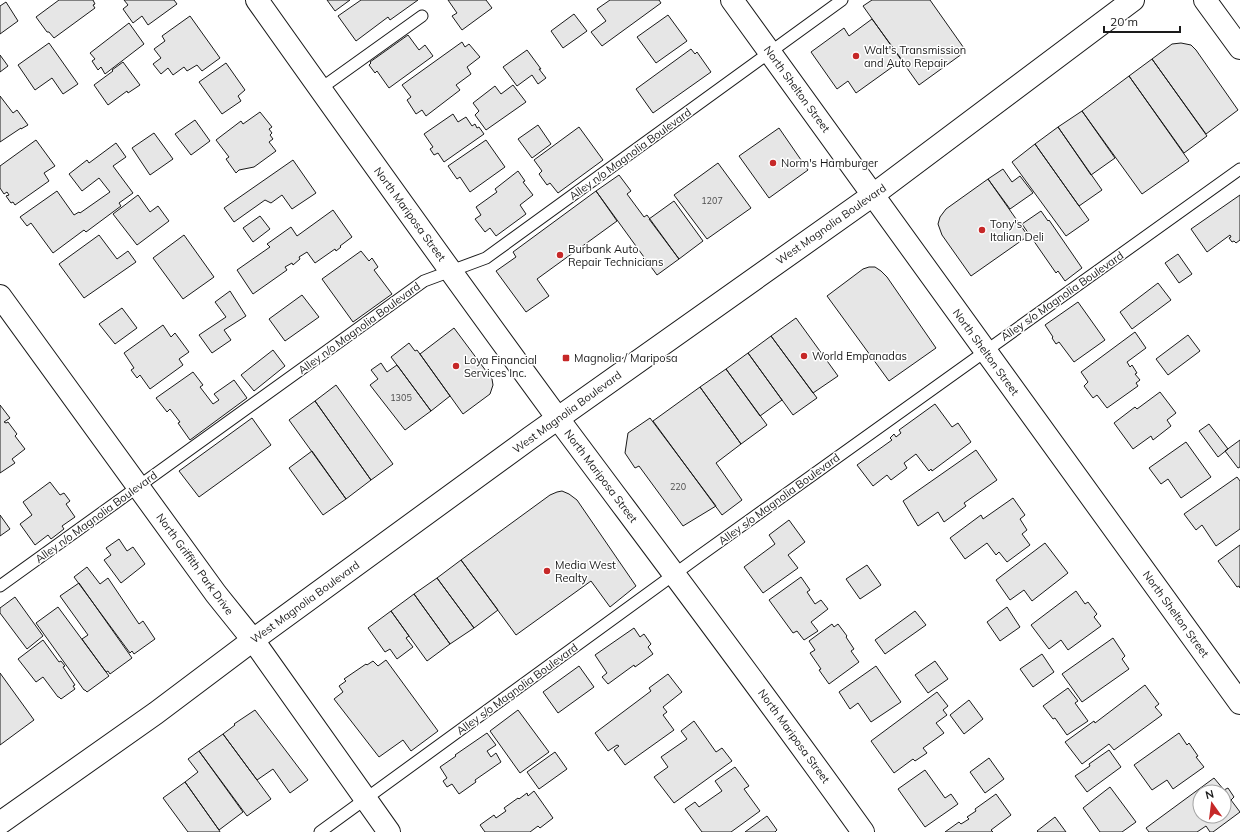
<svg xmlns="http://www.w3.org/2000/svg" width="1240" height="832" viewBox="0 0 1240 832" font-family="Mulish,sans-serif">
	<rect width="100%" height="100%" fill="#fff"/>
	<path fill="#e6e6e6" stroke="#1a1a1a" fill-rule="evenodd" d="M59 0H93L95 4 93 5 95 8 54 38 49 32H47L36 17Z
		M124 0H174L177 4 148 25 142 16 133 23 123 9 128 5Z
		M327 0H350L335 11Z
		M361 0H418L390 20 388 17 356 41 338 16Z
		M448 0H486L492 8 462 30 452 16 457 13Z
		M610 0H659L661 3 602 46 591 32 606 21 597 9Z
		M872 0H930L966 51 919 85 863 6Z
		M6 2 18 21 0 34V6Z
		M574 14 587 31 563 48 551 31Z
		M668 15 687 41 656 63 637 37Z
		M190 16 220 58 202 71 197 65 187 71 184 67 173 75 168 68 161 74 153 64 161 58 154 49 165 41 162 36Z
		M872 19 902 60 856 93 848 81 837 89 811 52 844 28 849 36Z
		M129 23 144 44 105 74 101 67 98 70 92 61 95 59 90 53Z
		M408 35 419 50 425 45 433 56 389 88 377 71 375 73 369 65 371 63 370 62Z
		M462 42 465 47 469 44 480 57 467 67 471 74 456 85 460 90 426 116 422 110 416 114 407 100 411 97 402 85Z
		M49 43 78 84 63 94 52 78 35 90 18 65Z
		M1181 43 1191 45 1196 50 1238 110 1206 134 1152 59 1172 44Z
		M691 49 695 54 697 52 711 72 653 113 636 89Z
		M527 50 541 69H539L546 78 538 84 532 75 517 86 503 67Z
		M0 55 8 66 0 72Z
		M1152 59 1207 136 1184 153 1129 76Z
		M123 62 140 85 128 93 127 91 108 105 94 85 113 71 112 70Z
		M226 63 245 90 238 96 241 101 222 114 199 82Z
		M1129 76 1189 161 1142 194 1082 111Z
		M513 85 526 102 486 130 475 115 479 111 473 103 495 86 501 94Z
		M0 96 13 113 17 110 28 125 21 129V128L0 142Z
		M1082 111 1115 158 1091 175 1058 127Z
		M260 112 272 127 269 129 272 133 270 135 273 139 269 142 276 151 254 167 239 170 236 173 226 159 229 157 216 140 241 121 243 124Z
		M453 114 458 122 466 117 472 126 475 124 477 128 479 127 484 134 444 162 438 153 434 155 430 149 433 147 424 134Z
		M195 120 210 141 191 155 175 134Z
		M538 125 551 144 532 158 518 139Z
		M579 127 603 160 558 193 550 183 547 185 539 174 542 171 534 160Z
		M1058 127 1102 190 1079 206 1035 144Z
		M779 128 808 170 769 198 739 156Z
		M154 133 173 159 150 175 132 148Z
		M36 140 55 166 44 173 49 181 15 205 13 202 11 203 6 196 9 195 7 192 4 194 0 188V166Z
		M486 140 505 167 470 192 460 177 457 179 448 166Z
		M116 143 126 157 113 166 133 193 119 203 121 206 86 232 84 230 53 253 31 223 27 226 20 217 57 191 74 215 79 212 80 213 110 192 99 178 82 191 69 174 87 160 89 163Z
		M1035 144 1089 220 1066 236 1012 162Z
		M293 160 316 193 292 209 282 195 271 203 265 200 234 222 224 208Z
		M718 163 751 208 707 239 674 195Z
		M1003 169 1012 182 1020 176 1033 193 1010 209 988 179Z
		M518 171 525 181 523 182 533 195 520 205 526 214 496 236 490 228 485 232 475 219 481 215 476 207 497 192 495 189Z
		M619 175 631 191 627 194 644 217 647 215 679 259 657 275 596 191Z
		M988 179 1028 236 971 276 942 235 938 224 940 217 946 209Z
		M596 191 617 221 537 279 549 296 526 312 496 271 516 257 513 252Z
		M138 195 150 212 158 206 169 221 137 245 113 214Z
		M1240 195V240L1236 243 1234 241 1232 242 1229 238 1231 237 1230 235 1207 252 1191 229Z
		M674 201 703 241 679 259 649 219Z
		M333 210 352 237 340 246 341 247 336 251 335 249 315 263 307 252 299 257 300 259 293 265 292 263 285 267 287 270 253 294 237 270 270 247 267 244 291 227 297 236Z
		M1041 211 1048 221 1049 220 1082 268 1065 281 1058 271 1056 273 1022 224Z
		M260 216 270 229 253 242 243 228Z
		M99 235 117 259 128 251 136 262 84 298 59 264Z
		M184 235 214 277 183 299 153 258Z
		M361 251 369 261 372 258 378 267 374 270 392 294 353 322 322 279Z
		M1178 254 1192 274 1179 283 1165 263Z
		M869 267H875L881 271 887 277 936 348 889 381 827 296 863 269Z
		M1158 283 1171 300 1132 329 1120 312Z
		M230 291 246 316 224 330 231 340 212 353 199 335 226 317 215 302Z
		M302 295 319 317 285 341 269 319Z
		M1078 302 1105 340 1074 362 1059 342 1056 344 1052 338 1053 337 1045 325Z
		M122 308 137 328 115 344 99 324Z
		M796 318 838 376 813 393 771 336Z
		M163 325 171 337 175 333 189 352 179 359 183 365 150 389 140 375 137 378 131 370 134 368 124 353Z
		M454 328 492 379 493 385 490 394 463 414 420 354Z
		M1135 332 1146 348 1127 362 1130 367 1132 365 1137 373 1135 374 1140 380 1136 383 1138 386 1107 408 1097 395 1093 398 1084 386 1088 382 1081 372Z
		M1188 335 1200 351 1168 375 1156 359Z
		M771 336 817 398 793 415 748 353Z
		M409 343 415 351 417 350 450 396 431 411 391 357Z
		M273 350 285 366 254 391 241 375Z
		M748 353 782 400 760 416 726 369Z
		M381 363 387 372 397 365 431 411 405 430 370 385 378 379 371 370Z
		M726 369 767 425 741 444 700 387Z
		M193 372 203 385 200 387 213 404 219 400 214 394 234 380 247 398 190 440 178 423 180 422 170 409 167 412 156 398Z
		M336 385 393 464 371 480 315 401Z
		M700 387 741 444 716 463 742 500 722 515 653 421Z
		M1160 392 1176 413 1167 420 1171 426 1153 440 1151 436 1133 449 1114 423 1135 407 1137 409Z
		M315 401 371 480 346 499 289 420Z
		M935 404 952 427 958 423 971 442 932 471 931 469 929 471 916 454 904 463 907 468 891 480 887 475 873 486 857 465 892 440 890 438 894 434 896 437 901 433 899 430Z
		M0 405 10 418 4 422 6 423 8 422 17 434 15 436 25 449 12 459 15 463 0 473Z
		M252 418 271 445 199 497 179 471Z
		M650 418 716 506 683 526 639 466 635 468 625 453 628 433Z
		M1209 424 1228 449 1218 457 1199 431Z
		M1240 440V467L1238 468 1225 451Z
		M1186 442 1211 477 1181 498 1168 479 1161 484 1149 468Z
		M976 450 997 480 964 503 966 506 944 522 938 512 918 526 903 501Z
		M312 451 346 499 323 515 289 468Z
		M1237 477 1240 481V529L1216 546 1202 525 1196 530 1184 514Z
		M50 482 60 495 64 493 70 501 66 504 75 517 62 526 64 529 51 539 48 535 35 545 20 524 32 515 23 502Z
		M562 491 569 494 577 500 636 586 610 607 591 581 516 635 461 560 550 495 557 492Z
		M1013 498 1025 515 1020 519 1027 530 1022 534 1030 545 1007 562 999 552 996 555 987 543 965 559 950 538 981 515 983 519Z
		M0 515 10 529 0 536Z
		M789 520 805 542 788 555 798 568 763 593 744 567 775 544 769 535Z
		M119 539 127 551 133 547 145 564 121 583 104 560 111 555 106 548Z
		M1045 543 1068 573 1032 601 1024 590 1010 600 996 580Z
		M1240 545V588L1239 586 1237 587 1218 561Z
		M461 560 498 610 474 628 437 578Z
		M867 565 881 585 860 599 846 579Z
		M87 567 100 584 108 578 139 624 143 621 155 639 134 654 132 651 130 653 74 577Z
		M801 577 810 590 807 592 815 604 821 600 828 609 811 622 818 631 804 640 797 631 793 633 769 600Z
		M437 578 474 628 450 644 414 594Z
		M79 583 132 658 110 674 108 671 106 672 82 639 88 635 60 596Z
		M1076 591 1085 604 1088 602 1097 614 1094 617 1101 626 1068 650 1061 640 1049 649 1031 625Z
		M414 594 450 644 427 661 391 611Z
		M15 597 43 636 27 649 0 613V608Z
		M58 607 109 676 87 692 85 690H84L36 623Z
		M1007 607 1020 627 1000 641 987 622Z
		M391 611 409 636 406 638 413 647 397 659 390 649 385 652 368 628Z
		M915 611 926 625 885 654 875 640Z
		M832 624 834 627 838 624 847 636 846 637 854 649 851 651 859 662 829 684 819 670 821 669 810 653 815 650 809 641Z
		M634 628 640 637 644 634 651 644 648 647 653 654 635 667 634 665 608 684 602 677 607 673 595 655Z
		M1113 638 1125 656 1122 659 1129 669 1082 702 1062 674Z
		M43 640 59 662 61 661 65 666 63 667 75 685 73 686 75 689 61 699 59 697H58L43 677 36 682 18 659Z
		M1042 654 1054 672 1033 687 1020 669Z
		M386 660 438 731 411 751 403 740 379 757 334 699 343 692 339 686 346 681 344 679 366 664 367 665 373 661 378 666Z
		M935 661 948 679 928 693 915 675Z
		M579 666 594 687 558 713 543 692Z
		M876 666 901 702 871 722 858 703 850 709 839 692Z
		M0 673 34 720 0 745Z
		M668 674 682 692 663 707 667 712 663 715 674 730 625 765 614 750 619 746 617 745 608 751 595 733 651 691 649 688Z
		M1145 685 1159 704 1155 707 1162 715 1114 750 1109 744 1082 764 1065 742 1094 721 1095 723Z
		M1068 688 1078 701 1075 703 1088 721 1067 735 1055 718 1053 719 1043 706Z
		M937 692 948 706 943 710 947 715 936 723 944 733 923 748 927 753 915 761 913 759 894 773 871 741Z
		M969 700 983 719 964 734 950 715Z
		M255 710 308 780 290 793 273 769 257 780 223 734 235 725 234 724Z
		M518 710 549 752 520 773 490 731Z
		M694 721 716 752 722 748 732 761 674 803 654 777 668 767 661 757 687 739 681 731Z
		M487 733 496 745 487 751 491 757 496 753 501 762 475 780 476 782 459 794 452 784 447 787 443 781 447 778 440 767 456 756 455 755Z
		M1179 733 1187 745 1189 743 1198 756 1196 757 1204 767 1173 789 1167 780 1152 790 1134 765Z
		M223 734 271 799 247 816 199 751Z
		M1109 750 1121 767 1087 792 1075 776 1090 766 1089 764Z
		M199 751 243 812 219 830 185 782 198 772 188 759Z
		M555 752 567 769 539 789 527 772Z
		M989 758 1004 779 985 793 970 772Z
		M735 767 749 786 744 789 760 811 731 832H702L685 809 695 802 699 807 722 791 715 781Z
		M925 770 945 798 951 794 958 804 925 827 898 789Z
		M1214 778 1224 790 1228 788 1234 797 1231 800 1240 812 1213 832H1210L1206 826 1197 832H1149L1146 828ZM1200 792H1224V816H1200Z
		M185 782 219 830 220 832H188L163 798Z
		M1110 787 1136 822 1122 832H1100L1083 808Z
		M534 791 553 818 540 828 538 826 530 832H485L480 825 494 815 496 818 506 811 504 808 518 798 519 799 527 793 528 796Z
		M996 794 1011 815 991 830 993 832H945L959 822 961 824 969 819 967 817 976 811 975 809Z
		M767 816 777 830 775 832H745Z
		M1055 817 1066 832H1038L1037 831Z"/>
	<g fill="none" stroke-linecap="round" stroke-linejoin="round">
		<defs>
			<path id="service" d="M320 89 422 16
				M0 586 424 281 486 258 842 0
				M320 832 698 557 1240 169"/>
			<path id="minor" d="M257 0C357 141 457 281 559 420 661 557 764 693 863 832
				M732 0 1240 703
				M1205 0 1240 48
				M0 296 216 594 253 640 389 832"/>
			<path id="secondary" d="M0 823 156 713 253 640 530 438 873 195 1133 0"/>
		</defs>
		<use href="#service" stroke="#1a1a1a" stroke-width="13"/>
		<use href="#minor" stroke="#1a1a1a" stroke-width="24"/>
		<use href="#secondary" stroke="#1a1a1a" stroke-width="24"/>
		<use href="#service" stroke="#fff" stroke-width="11"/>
		<use href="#minor" stroke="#fff" stroke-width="22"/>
		<use href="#secondary" stroke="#fff" stroke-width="22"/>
	</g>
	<g fill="#c62828" stroke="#fff" stroke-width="1.5">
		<circle cx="856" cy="56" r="4"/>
		<circle cx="773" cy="163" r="4"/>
		<circle cx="982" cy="230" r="4"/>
		<circle cx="560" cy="255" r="4"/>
		<circle cx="804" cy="356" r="4"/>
		<rect x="562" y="354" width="8" height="8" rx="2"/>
		<circle cx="456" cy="366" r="4"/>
		<circle cx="547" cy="571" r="4"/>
	</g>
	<g text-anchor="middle" stroke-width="3" stroke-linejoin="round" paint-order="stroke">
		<g font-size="9" fill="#4d4d4d">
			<text x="712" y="204">1207</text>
			<text x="401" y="401">1305</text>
			<text x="678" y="490">220</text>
		</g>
		<g font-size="11" fill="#1a1a1a" stroke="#fff" text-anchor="start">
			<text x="864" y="54">Walt's Transmission<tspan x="864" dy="13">and Auto Repair</tspan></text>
			<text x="781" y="167">Norm's Hamburger</text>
			<text x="990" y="228">Tony's<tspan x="990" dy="13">Italian Deli</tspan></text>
			<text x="568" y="253">Burbank Auto<tspan x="568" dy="13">Repair Technicians</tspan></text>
			<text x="812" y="360">World Empanadas</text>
			<text x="574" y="362">Magnolia / Mariposa</text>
			<text x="464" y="364">Loya Financial<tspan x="464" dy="13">Services Inc.</tspan></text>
			<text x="555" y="569">Media West<tspan x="555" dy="13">Realty</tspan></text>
		</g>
		<g font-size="11" fill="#1a1a1a" stroke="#fff">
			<text transform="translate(797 89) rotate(54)" y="4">North Shelton Street</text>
			<text transform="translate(630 154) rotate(-36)" y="4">Alley n/o Magnolia Boulevard</text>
			<text transform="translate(410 214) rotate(54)" y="4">North Mariposa Street</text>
			<text transform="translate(831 224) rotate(-35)" y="4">West Magnolia Boulevard</text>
			<text transform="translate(1062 296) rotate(-35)" y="4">Alley s/o Magnolia Boulevard</text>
			<text transform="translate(359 328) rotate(-36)" y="4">Alley n/o Magnolia Boulevard</text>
			<text transform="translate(986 352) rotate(54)" y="4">North Shelton Street</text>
			<text transform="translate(567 412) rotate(-36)" y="4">West Magnolia Boulevard</text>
			<text transform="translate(601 476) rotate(53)" y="4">North Mariposa Street</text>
			<text transform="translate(779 499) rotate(-36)" y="4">Alley s/o Magnolia Boulevard</text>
			<text transform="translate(96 517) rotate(-36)" y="4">Alley n/o Magnolia Boulevard</text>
			<text transform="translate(195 564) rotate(54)" y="4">North Griffith Park Drive</text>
			<text transform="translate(305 602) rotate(-36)" y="4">West Magnolia Boulevard</text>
			<text transform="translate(1176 614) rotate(54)" y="4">North Shelton Street</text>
			<text transform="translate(517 689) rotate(-36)" y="4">Alley s/o Magnolia Boulevard</text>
			<text transform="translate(794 736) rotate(54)" y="4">North Mariposa Street</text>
		</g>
	</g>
	<g transform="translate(1212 804) rotate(346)"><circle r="19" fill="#ffffff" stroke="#a3a3a3"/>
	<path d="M0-3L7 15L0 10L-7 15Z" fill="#c62828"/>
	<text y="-6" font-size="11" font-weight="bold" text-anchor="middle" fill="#1a1a1a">N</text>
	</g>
	<path d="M1104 26v6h76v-6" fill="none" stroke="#1a1a1a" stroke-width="2"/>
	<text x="1110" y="26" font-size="12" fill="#1a1a1a" stroke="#ffffff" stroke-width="3" paint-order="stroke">20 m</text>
</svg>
